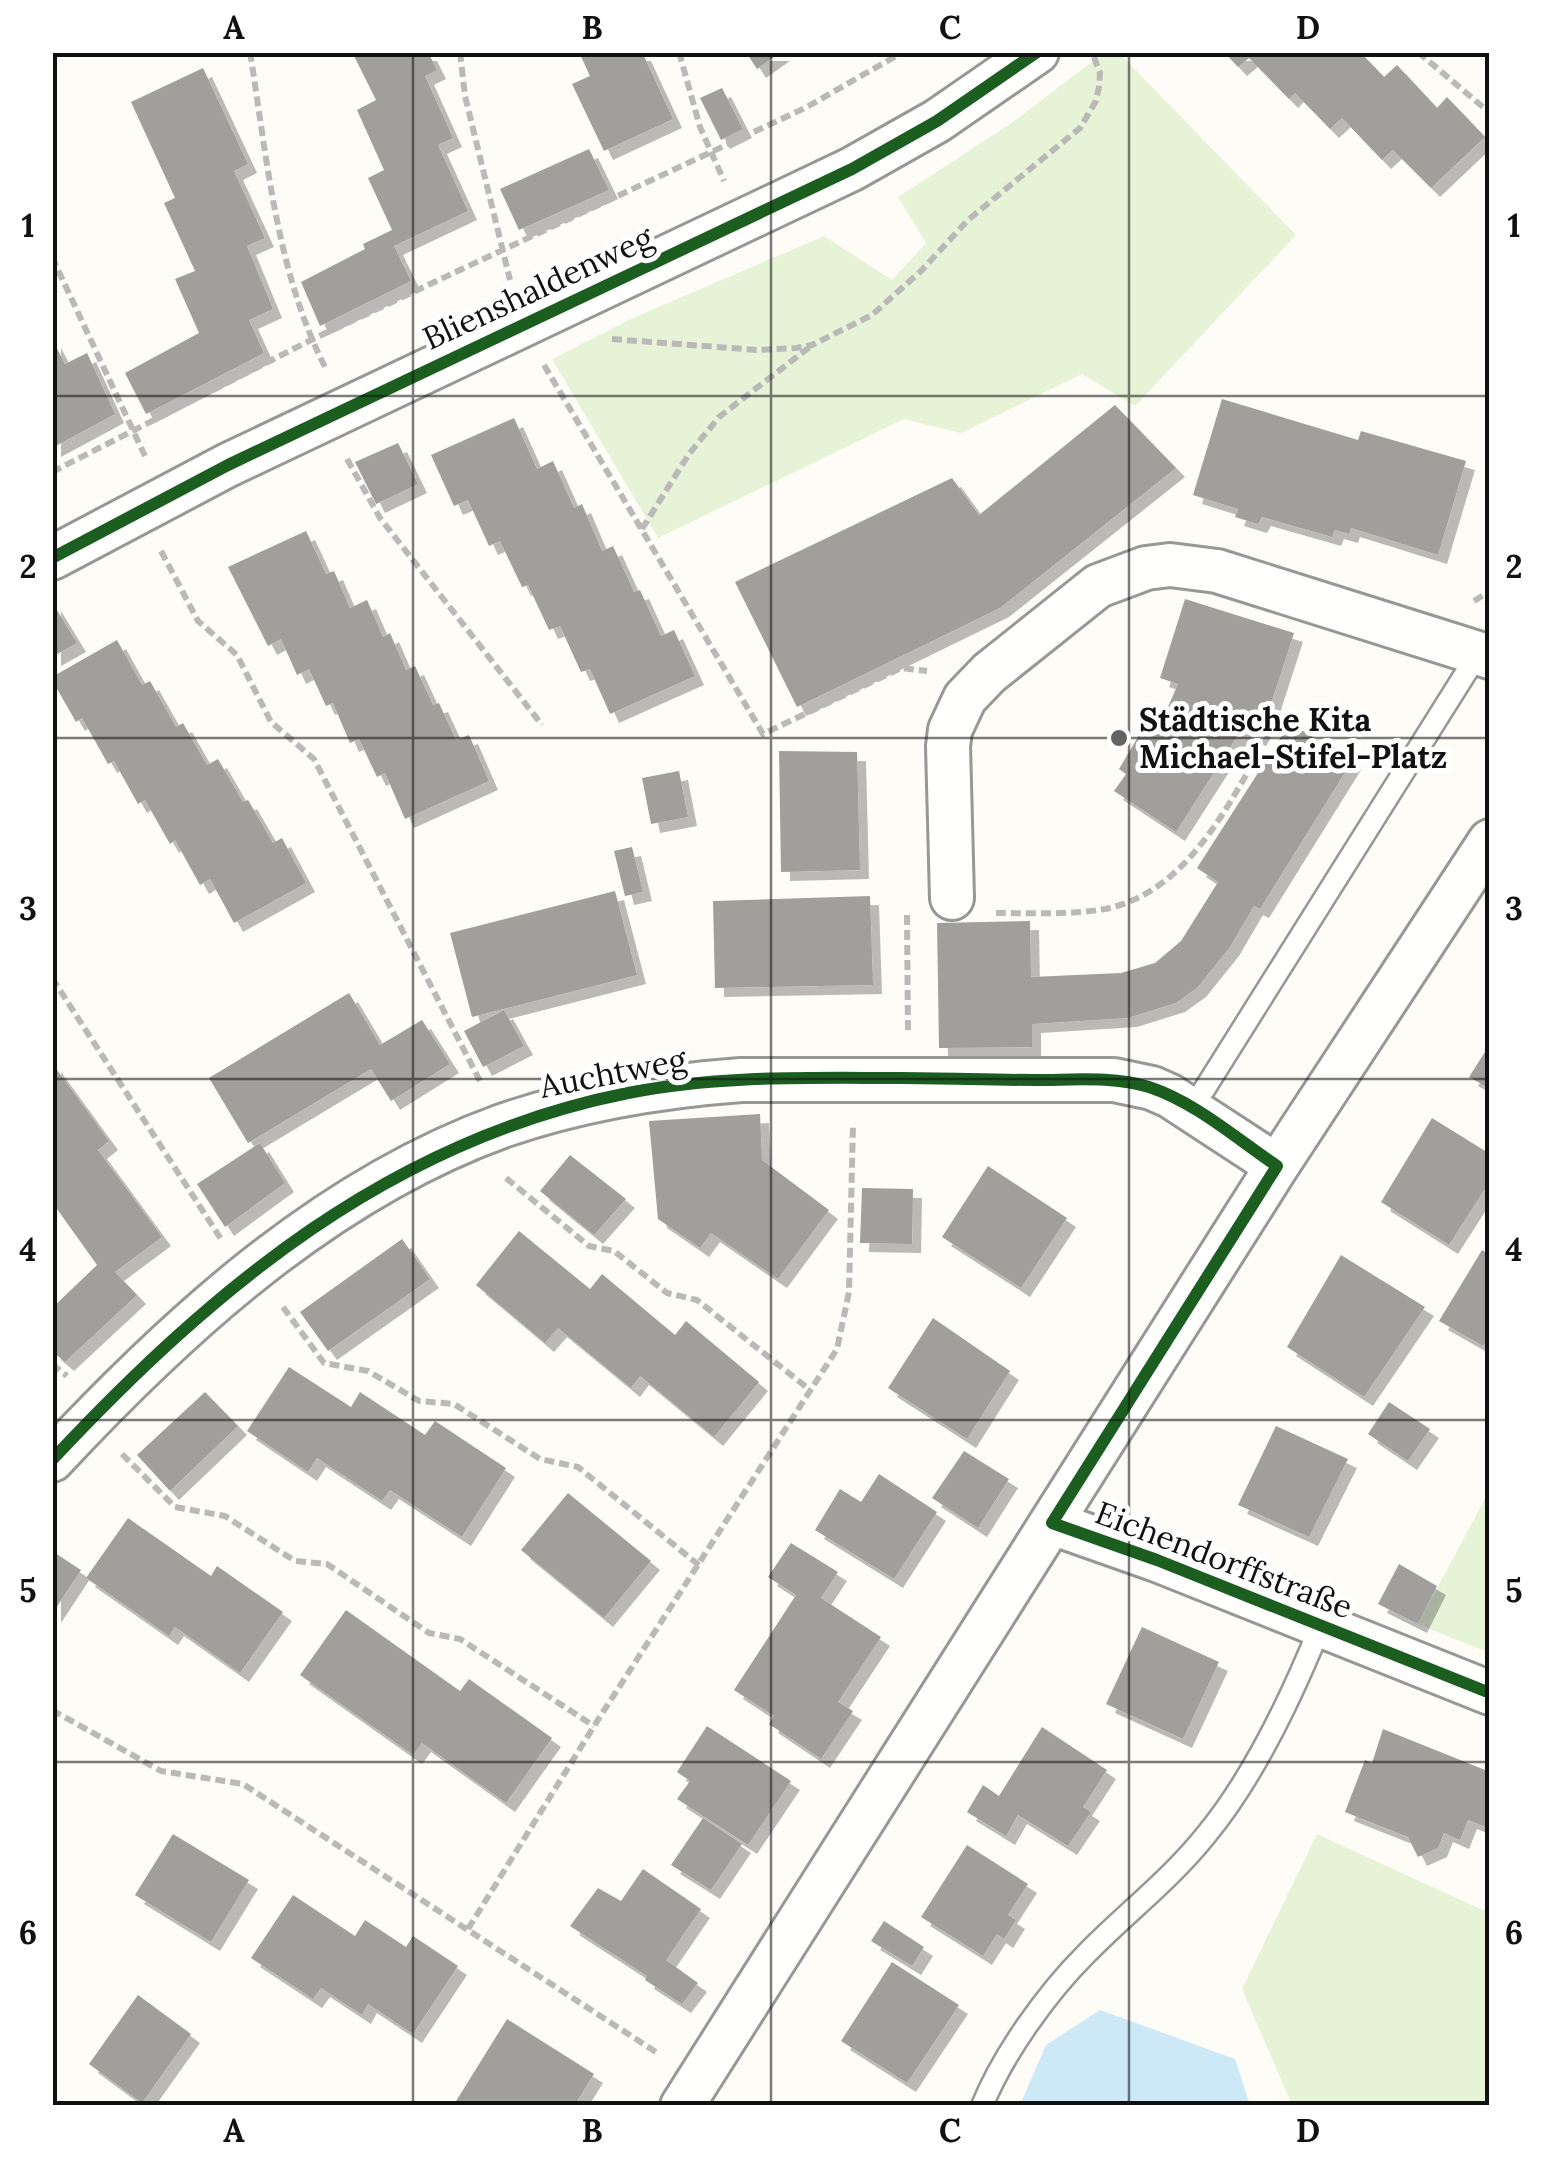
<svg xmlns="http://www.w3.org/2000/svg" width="1542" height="2158" viewBox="0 0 1542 2158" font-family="Lora,serif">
	<defs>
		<filter id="shadow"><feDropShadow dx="9" dy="9" stdDeviation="0" flood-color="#0004"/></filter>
	</defs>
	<rect width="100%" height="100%" fill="#fdfcf7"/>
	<path fill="#e7f3d7" d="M1105 52 1119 53 1296 235 1135 406 1082 374 961 433 904 419 658 538 552 359 633 318 824 236 892 280 926 243 898 197 1010 124Z
		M1489 1491V1653L1418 1624Z
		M1317 1834 1489 1913V2105H1292L1242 1989Z"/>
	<path fill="#cde8f7" d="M1100 2010 1235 2059 1250 2105H1020L1046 2045Z"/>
	<path fill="#a19f9c" filter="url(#shadow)" d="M352 52H428L437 70 425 76 453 138 438 145 468 211 394 246 411 281 320 326 301 282 365 249 363 244 392 230 368 178 384 170 357 110 376 100Z
		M579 52H642L673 119 604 151 572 84 590 76Z
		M746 52H781L757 69Z
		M1224 52H1360L1384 77 1397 65 1437 108 1447 97 1485 137 1431 188 1393 150 1382 160 1342 118 1330 129 1295 93 1289 99 1249 58 1238 67Z
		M203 68 248 164 234 171 265 238 247 246 273 309 249 320 264 353 146 414 125 373 199 333 175 279 195 271 164 203 175 198 131 102Z
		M722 88 743 129 721 140 700 98Z
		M589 149 609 190 519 230 500 189Z
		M52 339 65 364 87 353 115 414 52 448Z
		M1222 399 1358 440 1361 431 1466 461 1438 555 1351 528 1349 534 1335 530 1332 537 1262 517 1258 524 1235 517 1238 509 1193 495Z
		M1115 405 1176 468 1000 608 797 707 735 582 952 478 979 515Z
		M514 418 537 469 553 461 574 508 582 504 602 551 613 546 634 592 640 590 661 636 674 630 695 676 610 714 590 669 581 672 560 626 549 630 528 585 522 587 500 541 489 546 468 500 454 506 431 455Z
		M398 443 418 484 376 504 355 462Z
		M306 531 326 574 334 571 350 608 367 600 383 637 390 633 406 670 415 666 433 705 439 703 456 740 469 735 489 781 405 819 385 773 377 777 359 739 350 743 333 703 326 706 309 669 297 675 281 639 268 646 228 567Z
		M1185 599 1294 633 1268 713 1254 710 1176 832 1114 791 1126 774 1119 769 1154 710 1164 716 1178 684 1160 678Z
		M52 602 77 643 52 657Z
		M117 640 142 685 150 681 176 727 183 723 207 765 218 759 243 802 248 800 273 843 282 838 306 883 234 923 210 879 200 885 175 840 170 844 145 800 138 804 114 761 108 764 82 718 76 722 52 680V677Z
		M1290 723 1352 761 1260 909 1254 906 1230 947 1197 988 1176 1003 1128 1018 1032 1024V1047L939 1048 937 923 1030 921 1031 977 1121 973 1155 963 1181 941 1218 882 1197 868Z
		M779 751 857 752 860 870 781 872Z
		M679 771 688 817 651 824 642 778Z
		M632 847 643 892 625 896 614 851Z
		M615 891 637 975 472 1017 450 933Z
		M870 896 873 985 715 988 713 901Z
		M349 993 380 1045 422 1020 450 1064 391 1101 371 1069 248 1143 209 1078Z
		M504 1010 524 1046 483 1067 464 1031Z
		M1490 1044V1089L1469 1077Z
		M52 1063 109 1141 98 1150 162 1237 115 1272 137 1295 65 1362 52 1351V1308L97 1265 52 1202 55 1181 52 1177Z
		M760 1114 762 1160 829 1210 778 1279 711 1233 700 1248 658 1219 649 1121Z
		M1432 1118 1490 1154V1181L1449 1245 1381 1202Z
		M260 1143 285 1183 225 1227 197 1184Z
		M570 1155 626 1199 594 1235 540 1191Z
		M988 1166 1067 1218 1021 1288 942 1237Z
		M862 1188 913 1189 912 1244 860 1243Z
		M519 1231 590 1289 602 1274 675 1335 686 1321 759 1382 714 1437 640 1376 631 1388 558 1328 545 1343 476 1285Z
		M402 1239 430 1279 328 1351 300 1312Z
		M1482 1250 1490 1255V1337L1483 1346 1439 1321Z
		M1341 1255 1425 1307 1364 1397 1287 1347Z
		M933 1318 1010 1371 967 1439 888 1388Z
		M289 1367 351 1407 360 1392 425 1435 435 1421 506 1468 462 1537 390 1490 382 1501 317 1458 308 1472 247 1431Z
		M205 1392 238 1426 170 1491 137 1455Z
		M1389 1402 1430 1429 1408 1461 1368 1434Z
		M1276 1426 1348 1459 1309 1537 1238 1505Z
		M964 1451 1009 1479 978 1528 932 1498Z
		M879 1474 937 1512 894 1579 815 1530 840 1489 861 1502Z
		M568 1493 651 1561 604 1618 521 1550Z
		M128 1518 211 1576 217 1566 283 1612 240 1673 175 1627 169 1636 86 1578Z
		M791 1543 838 1572 821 1598 881 1637 838 1702 853 1711 821 1759 769 1724 774 1716 734 1690 796 1595 768 1577Z
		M52 1551 81 1570 52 1614Z
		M1399 1564 1437 1586 1418 1624 1378 1604Z
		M346 1610 460 1691 469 1679 552 1738 506 1803 422 1743 413 1755 300 1675Z
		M1142 1627 1219 1662 1183 1739 1106 1704Z
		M707 1726 791 1781 748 1845 677 1799 690 1781 677 1772Z
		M1042 1727 1107 1770 1083 1807 1091 1812 1068 1846 1018 1815 1006 1836 967 1812 983 1785 999 1796Z
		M1383 1729 1490 1772V1829L1468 1820 1460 1840 1444 1833 1438 1848 1418 1857 1408 1837 1345 1812 1365 1760 1372 1763Z
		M703 1818 742 1844 711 1890 671 1865Z
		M173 1834 249 1880 211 1942 135 1895Z
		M967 1845 1028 1884 1008 1915 1016 1920 1004 1939 997 1934 983 1956 921 1917Z
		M643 1869 701 1909 666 1960 698 1983 682 2004 645 1980 647 1976 570 1926 598 1888 621 1901Z
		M293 1895 355 1936 365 1920 406 1947 413 1936 458 1966 413 2034 368 2004 362 2015 321 1988 313 1999 251 1958Z
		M884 1921 924 1947 912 1966 871 1941Z
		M892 1962 959 2005 907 2083 841 2041Z
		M138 1995 191 2034 142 2103 89 2064Z
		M507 2019 594 2074 574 2106H453Z"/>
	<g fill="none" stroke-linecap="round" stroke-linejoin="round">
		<defs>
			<path id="lane" d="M1192 1109 1479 652
				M982 2106C1003 2054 1047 1993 1086 1954 1125 1914 1171 1879 1206 1835 1254 1777 1292 1696 1320 1627"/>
			<path id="street" d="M52 558 228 465 852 169 937 121 1037 52
				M952 898 948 746 950 730 965 698 989 673 1098 586 1146 568 1170 565 1217 571 1490 657
				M52 1460C178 1325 325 1190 502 1126 580 1099 660 1086 741 1080H1114L1152 1088 1170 1096 1277 1166
				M1052 1523 1157 1560 1490 1693
				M682 2106 1277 1166 1490 841"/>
		</defs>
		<use href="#lane" stroke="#979795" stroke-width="25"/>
		<use href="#street" stroke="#979795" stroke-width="48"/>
		<path stroke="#b9b9b8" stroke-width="6" stroke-dasharray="10 5" stroke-linecap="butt" d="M250 52C267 158 276 270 325 367
			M460 52 465 96 510 280
			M679 52 700 127 724 181
			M1418 52 1490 113
			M52 257 145 456
			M612 339 757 350 796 348 812 345 872 315 921 271 968 220 1080 128 1096 101 1099 87 1100 73 1092 52
			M544 365 763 734 901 668 927 671
			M347 459 380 518 542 725
			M52 472 311 340 805 108 903 52
			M642 529 689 454 719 417 811 346
			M161 551 198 621 237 655 271 722 314 759 481 1083
			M1474 601 1490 591
			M996 913C1032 913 1071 915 1105 909 1195 891 1235 789 1278 720
			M907 915 908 1032
			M52 978 221 1239
			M506 1178 589 1246 614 1251 667 1293 697 1300 810 1390
			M283 1307 324 1363 368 1371 419 1401 454 1404 540 1459 578 1467 700 1566
			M52 1364 67 1376
			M122 1454 175 1507 225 1516 295 1561 327 1564 429 1633 460 1639 594 1726
			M52 1710 161 1771 243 1784 659 2054
			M468 1929 594 1726 837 1349 849 1292 853 1124"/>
		<use href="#lane" stroke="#fffffe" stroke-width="20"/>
		<use href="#street" stroke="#fffffe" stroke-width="42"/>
		<defs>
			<path id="cycleway" d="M52 558 228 465 852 169 937 121 1037 52
				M52 1460C214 1287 390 1140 628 1093 717 1075 810 1078 900 1078 945 1078 991 1080 1036 1080 1073 1080 1113 1076 1149 1087 1195 1102 1237 1139 1277 1166L1052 1523 1157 1560 1490 1693"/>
		</defs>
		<use href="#cycleway" stroke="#fff" stroke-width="19"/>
		<use href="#cycleway" stroke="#1b5e20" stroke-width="12"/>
	</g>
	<path fill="none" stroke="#111" stroke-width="2.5" stroke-opacity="0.55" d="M413 52V2106M771 52V2106M1129 52V2106M52 396H1490M52 738H1490M52 1079H1490M52 1420H1490M52 1762H1490"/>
	<circle fill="#646362" stroke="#fff" stroke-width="4" cx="1119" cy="738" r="10"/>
	<g text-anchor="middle" stroke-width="10" stroke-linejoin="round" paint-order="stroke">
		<g font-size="32" fill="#111" stroke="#fff">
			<text transform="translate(538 288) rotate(-25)" y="11">Blienshaldenweg</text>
			<text transform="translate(613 1073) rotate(-11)" y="11">Auchtweg</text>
			<text transform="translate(1224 1560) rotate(21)" y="11">Eichendorffstraße</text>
		</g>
		<g font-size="32" font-weight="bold" fill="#111" stroke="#fff" text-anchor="start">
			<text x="1139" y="731">Städtische Kita<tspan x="1139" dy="37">Michael-Stifel-Platz</tspan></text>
		</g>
	</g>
	<rect width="1542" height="2158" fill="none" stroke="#ffffff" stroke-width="110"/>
	<rect x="55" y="55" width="1432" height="2048" fill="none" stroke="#111" stroke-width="4"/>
	<g font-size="32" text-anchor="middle" font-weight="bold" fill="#111">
		<text x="234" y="39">A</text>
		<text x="592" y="39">B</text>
		<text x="950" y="39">C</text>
		<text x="1308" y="39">D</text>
		<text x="28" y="237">1</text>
		<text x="1514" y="237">1</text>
		<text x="28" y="578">2</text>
		<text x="1514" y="578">2</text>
		<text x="28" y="920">3</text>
		<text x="1514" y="920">3</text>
		<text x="28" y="1261">4</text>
		<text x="1514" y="1261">4</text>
		<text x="28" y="1602">5</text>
		<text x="1514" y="1602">5</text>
		<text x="28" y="1944">6</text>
		<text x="1514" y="1944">6</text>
		<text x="234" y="2142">A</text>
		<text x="592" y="2142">B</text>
		<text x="950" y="2142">C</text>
		<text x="1308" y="2142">D</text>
	</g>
</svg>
